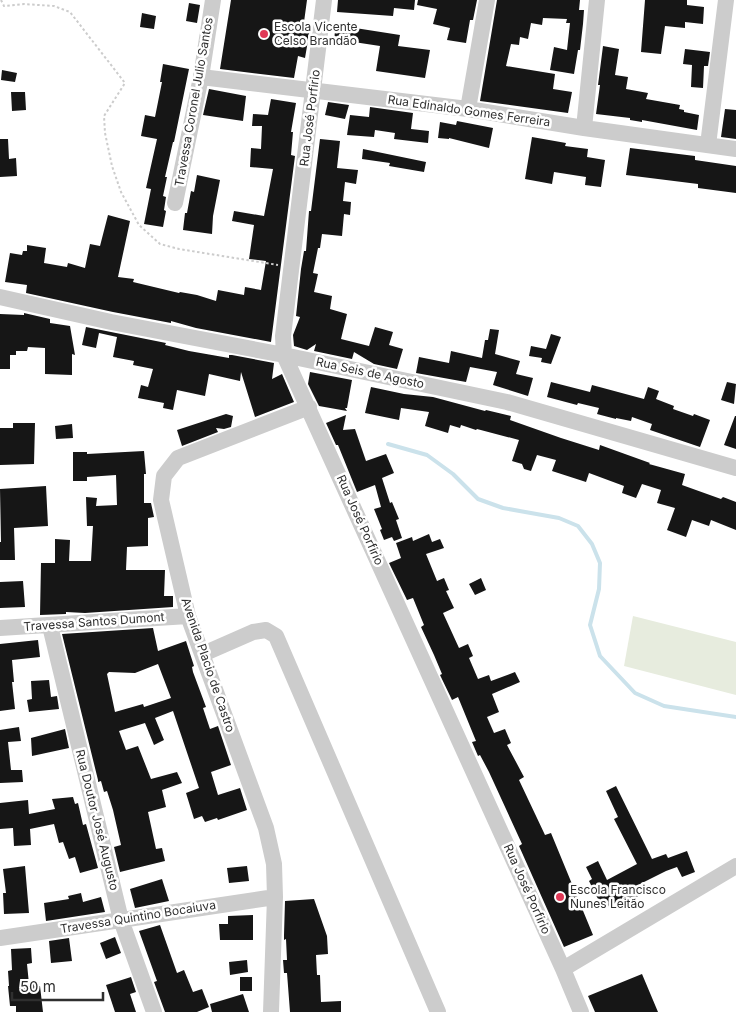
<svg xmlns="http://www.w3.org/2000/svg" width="736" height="1012" viewBox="0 0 736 1012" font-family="Inter,sans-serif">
	<rect width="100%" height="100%" fill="#fff"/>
	<path fill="#e7ecde" d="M633 616 736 642V695L624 666Z"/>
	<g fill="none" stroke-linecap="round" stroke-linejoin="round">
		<path stroke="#cbe2eb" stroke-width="4" d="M388 444 427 455 453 474 478 499 503 508 559 518 578 526 592 544 600 563 599 589 590 625 600 656 635 693 664 706 736 717"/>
	</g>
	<path fill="#161616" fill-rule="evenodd" d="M231 0H307L304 22 311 23 305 58 298 56 294 78 220 69Z
		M338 0H415L414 10 394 8 393 16 337 12Z
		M418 0H477L473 20H470L466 43 447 40 450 28 433 24 437 9 417 5Z
		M497 0H580L579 10H584L583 24 580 50H578L574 74 550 70 554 47 567 50 570 23H566L567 19 543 18 542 25 531 23 528 39 520 37 519 45 511 44 506 66 555 74 553 89 572 92 568 113 480 101Z
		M645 0H687V5L704 7 703 24 685 22V28L665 26 661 54 641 52Z
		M189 3 200 5 197 23 186 21Z
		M142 13 156 16 154 29 140 27Z
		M336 25 400 35 398 46 430 50 425 78 376 71 380 46 334 39Z
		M603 46 619 49 615 75 628 77 626 89 648 93 646 99 680 105 679 109 684 110V112L699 115 697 130 642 120V122L630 120V118L596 114 600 85H598Z
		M685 49 710 52 708 66H704L703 88 691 87 692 65 683 64Z
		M163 64 189 69 174 142H173L165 177H167L163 196 166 197 164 210 166 211 163 227 144 224 151 189 146 188 157 139 141 136 145 115 155 117 162 82H160Z
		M2 70 17 73 15 82 1 80Z
		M209 89 246 96 243 121 203 115Z
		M11 92H25L26 110 12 111Z
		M271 99 296 103 291 132H293L291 155 295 156 271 342 196 328 171 321V323L113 312 26 293 27 285 5 282 10 253 22 255 23 251H27V245L46 248 44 263 67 267 68 263 85 268 90 244 100 246 108 215 130 221 118 277 134 279 133 282 179 293 180 292 197 295 216 301 218 290 244 295 245 287 261 290 266 261 249 259 254 225 232 221 234 211 264 216 273 169 250 167 251 148 261 149 262 126H252L253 114 268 115Z
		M328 102 349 105 345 119 325 115Z
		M370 107 413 113 411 129 429 131 428 143 394 139 395 133 375 130 374 137 347 135 350 115 369 117Z
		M725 109 736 110V139L721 137Z
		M457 121 493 128 489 148 449 138V139L438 138 440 122 456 125Z
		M532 137 566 143 565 146 588 149 587 157 605 160 601 187 585 185 586 177 554 172 552 184 525 179Z
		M0 139H8L9 159 16 158 17 176 0 177Z
		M320 139 340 141 337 168 358 170 356 184 345 182 343 201 351 202 350 215 344 214 342 236 322 234 320 248H318L313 273 318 274 314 292 332 296 330 309 347 314 341 339 369 346 375 327 393 332 389 345 403 349 397 369 374 364 354 352 352 359 314 351 316 344 307 350 294 346 293 335 300 317 296 316 301 269 304 251H306L309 211H311Z
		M630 148 695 156V160L736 166V193L698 188V184L626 175Z
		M363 149 426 162 424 172 389 166 390 163 362 159Z
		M197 175 220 180 213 216 212 234 183 230 185 213H187L191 191 194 192Z
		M24 313 50 319V323L70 326 75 355 72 354V375L45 374V348L28 347 27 351H16V355H10V369H0V314L24 315Z
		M86 327 166 343 165 345 189 351 229 358V355H232L274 363 272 379 282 374 294 402 255 417 241 372 240 381 209 374 205 396 177 390 173 410 163 408 164 403 138 398 141 385 148 387 153 369 133 365 134 361 113 357 117 337 99 333 96 348 82 345Z
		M490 329 499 330 495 354 520 361 516 374 533 378 528 396 493 385 497 372 470 367 466 382 416 373 419 357 449 363 451 351 482 358 485 340H488Z
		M551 334 561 337 551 364 541 362 542 358 529 356 531 346 546 349Z
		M310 372 352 380 347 408H345L347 411 319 406 308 384Z
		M551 382 590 392 592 385 644 399 648 387 659 391 656 399 674 406 673 409 693 416 694 414 710 420 700 447 650 430 652 424 632 417 631 421 616 418V419L597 414 599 408 578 403 577 405 547 397Z
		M727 382 736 384 734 404 721 400Z
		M371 387 404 394 433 397 485 411 486 410 511 416 510 420 561 438 599 450 600 445 650 463 649 464 685 474 682 485 721 499 723 497 736 502V530L711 520 709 526 692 520 686 537 667 530 675 508 657 503 661 490 642 484 636 498 622 493 624 486 589 473 586 482 552 471 556 460 537 455 531 471 524 469 522 464 512 461 519 440 477 429 476 430 461 425 460 428 450 425 448 433 425 426 429 412 401 408 399 420 365 413Z
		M226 414 233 416 231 427 224 429 216 428 218 432 182 446 177 430Z
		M346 415 343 430 355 429 366 461 386 454 394 473 382 478 390 503 392 502 399 519 396 520 402 538 394 541 392 537 384 540 380 530 382 529 374 509 381 507 375 485 357 492 338 445H336L326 423Z
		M735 416H736V449L724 445Z
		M13 423H35L34 464 0 465V428H13Z
		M72 424 73 438 56 439 55 426Z
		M144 451 146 474H144V503H151L154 517 148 518V546L127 547 126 570H165L164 596H173V607L85 613 66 612V614L40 615 41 563H55V539L70 540 69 561H91L93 526H87L86 497 97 498 96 506 117 505 116 475 87 477V481H73V452H87V454Z
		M46 486 48 526 14 528 15 560H0V542H1L0 489Z
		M429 534 432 542 440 539 444 548 426 554 437 581 444 578 449 590 446 591 454 608 443 613 459 648 468 644 473 656 469 658 478 679 489 675 491 681 515 672 520 682 492 694 499 712 487 717 494 733 505 729 511 743 507 745 524 777 519 780 545 835 551 833 593 935 564 947 519 846 522 844 489 772 480 755 478 756 472 742 476 741 458 697 452 700 440 675 442 674 434 655 421 627 424 625 413 598 407 600 389 563 401 558 396 543 412 537 413 541Z
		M481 578 486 590 475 595 469 584Z
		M23 581 25 607 0 608V582Z
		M153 628 158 651 186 641 194 666 192 667 193 672 206 707 203 708 210 729 218 726 231 765 211 772 218 795 240 788 247 810 218 820 217 818 205 822 202 816 194 819 186 793 199 788 173 711 155 718 164 740 154 745 145 723 119 731 126 750 138 746 151 779 177 772 182 783 162 790 166 807 148 812 156 849 162 848 165 861 120 872 114 847 121 845 113 810 107 791 104 792 101 781 98 782V780L62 634ZM158 664 171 698 144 707 143 704 115 712 107 674 109 672 135 673Z
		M38 640 40 657 12 660 14 682H12L15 709 0 711V644Z
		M49 680 51 697 57 696 59 709 29 712 27 700 32 699 31 681Z
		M19 727 21 741 8 742 11 770H22L23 782 0 783V730Z
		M65 729 69 748 32 756 31 738Z
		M616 786 652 859 666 854 668 858 687 851 695 872 682 877 677 867 666 871 636 886 640 895 629 901 627 897 603 909 589 881 592 879 586 867 598 861 607 880 637 864 614 819 618 817 606 791Z
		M73 797 75 804 78 803 83 825 86 824 98 868 80 873 75 857 69 859 63 842 59 843 54 824 30 829 31 845 14 846 13 828 0 829V803L28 800 29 814 55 809 52 799Z
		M25 866 29 913 4 914 3 893H6L3 869Z
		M247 866 249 881 229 883 227 868Z
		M162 879 169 901 135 908 130 889Z
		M81 893 83 902 101 897 105 912 46 921 44 903 69 899 68 896Z
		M314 899 327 936 328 954 316 955 317 975H320L321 1002 341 1001V1012H290L287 973H284L283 960H287L286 939 284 940V935L285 901Z
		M253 915V940H220L219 924H228V916Z
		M160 925 177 973 184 970 193 992 202 989 209 1007 197 1012H165L154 982 157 981 139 931Z
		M115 937 121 953 106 959 100 943Z
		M69 938 72 961 51 963 49 941Z
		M31 948 32 963 27 964 29 984H34V986H40L43 1012H16V1006H10L8 986H9L8 971 12 970 11 949Z
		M247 960 248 972 230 975 229 962Z
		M642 974 658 1012H595L588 996Z
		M131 977 136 992 130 994 136 1012H115L106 985Z
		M240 977H252V991H240Z
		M243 994 249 1012H212L210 1004Z"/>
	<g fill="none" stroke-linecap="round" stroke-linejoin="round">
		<path stroke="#ccc" stroke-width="2" stroke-dasharray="2.5 2.5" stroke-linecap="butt" d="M1 0 4 6 24 4 54 6 70 12 125 83 104 116 105 133 112 166 121 192 139 225 160 244 179 249 278 265"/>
		<path stroke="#ccc" stroke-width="16" d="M324 0 283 336 284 355 563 969 581 1012
			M201 77 468 109 584 128 736 149
			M468 109 487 0
			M584 128 597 0
			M708 145 726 0
			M175 203 201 77 213 0
			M0 297 111 322 284 355 507 402 736 468
			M50 626 121 920 154 1012
			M0 628 188 616
			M203 654 253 632 266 630 276 636 438 1012
			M0 938 275 897
			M563 969 736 866
			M271 1012 275 897 274 864 266 828 188 616 161 500 164 476 178 458 309 407"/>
	</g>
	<g fill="#e03856" stroke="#fff" stroke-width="2">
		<circle cx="264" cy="34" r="5"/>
		<circle cx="560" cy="897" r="5"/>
	</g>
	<g text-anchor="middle" stroke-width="5" stroke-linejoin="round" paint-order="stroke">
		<g font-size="12" fill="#2f2f2f" stroke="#fff" text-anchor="start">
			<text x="274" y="31">Escola Vicente<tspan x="274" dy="14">Celso Brandão</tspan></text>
			<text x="570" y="894">Escola Francisco<tspan x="570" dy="14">Nunes Leitão</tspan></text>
		</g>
		<g font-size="12" fill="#2f2f2f" stroke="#fff">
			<text transform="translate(194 102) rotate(-80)" y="4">Travessa Coronel Julio Santos</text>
			<text transform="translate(469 111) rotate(8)" y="4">Rua Edinaldo Gomes Ferreira</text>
			<text transform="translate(310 118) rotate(-83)" y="4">Rua José Porfirio</text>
			<text transform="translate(370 373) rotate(12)" y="4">Rua Seis de Agosto</text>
			<text transform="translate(360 520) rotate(66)" y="4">Rua José Porfirio</text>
			<text transform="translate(94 622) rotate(-4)" y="4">Travessa Santos Dumont</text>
			<text transform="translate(208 665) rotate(71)" y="4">Avenida Placio de Castro</text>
			<text transform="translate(97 820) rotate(76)" y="4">Rua Doutor José Augusto</text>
			<text transform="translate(527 889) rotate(66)" y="4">Rua José Porfirio</text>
			<text transform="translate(138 917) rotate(-9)" y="4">Travessa Quintino Bocaiuva</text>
		</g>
	</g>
	<path d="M12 992v8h91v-8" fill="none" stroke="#2f2f2f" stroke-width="2.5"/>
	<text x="20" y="992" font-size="15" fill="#2f2f2f" stroke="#ffffff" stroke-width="4" paint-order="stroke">50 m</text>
</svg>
